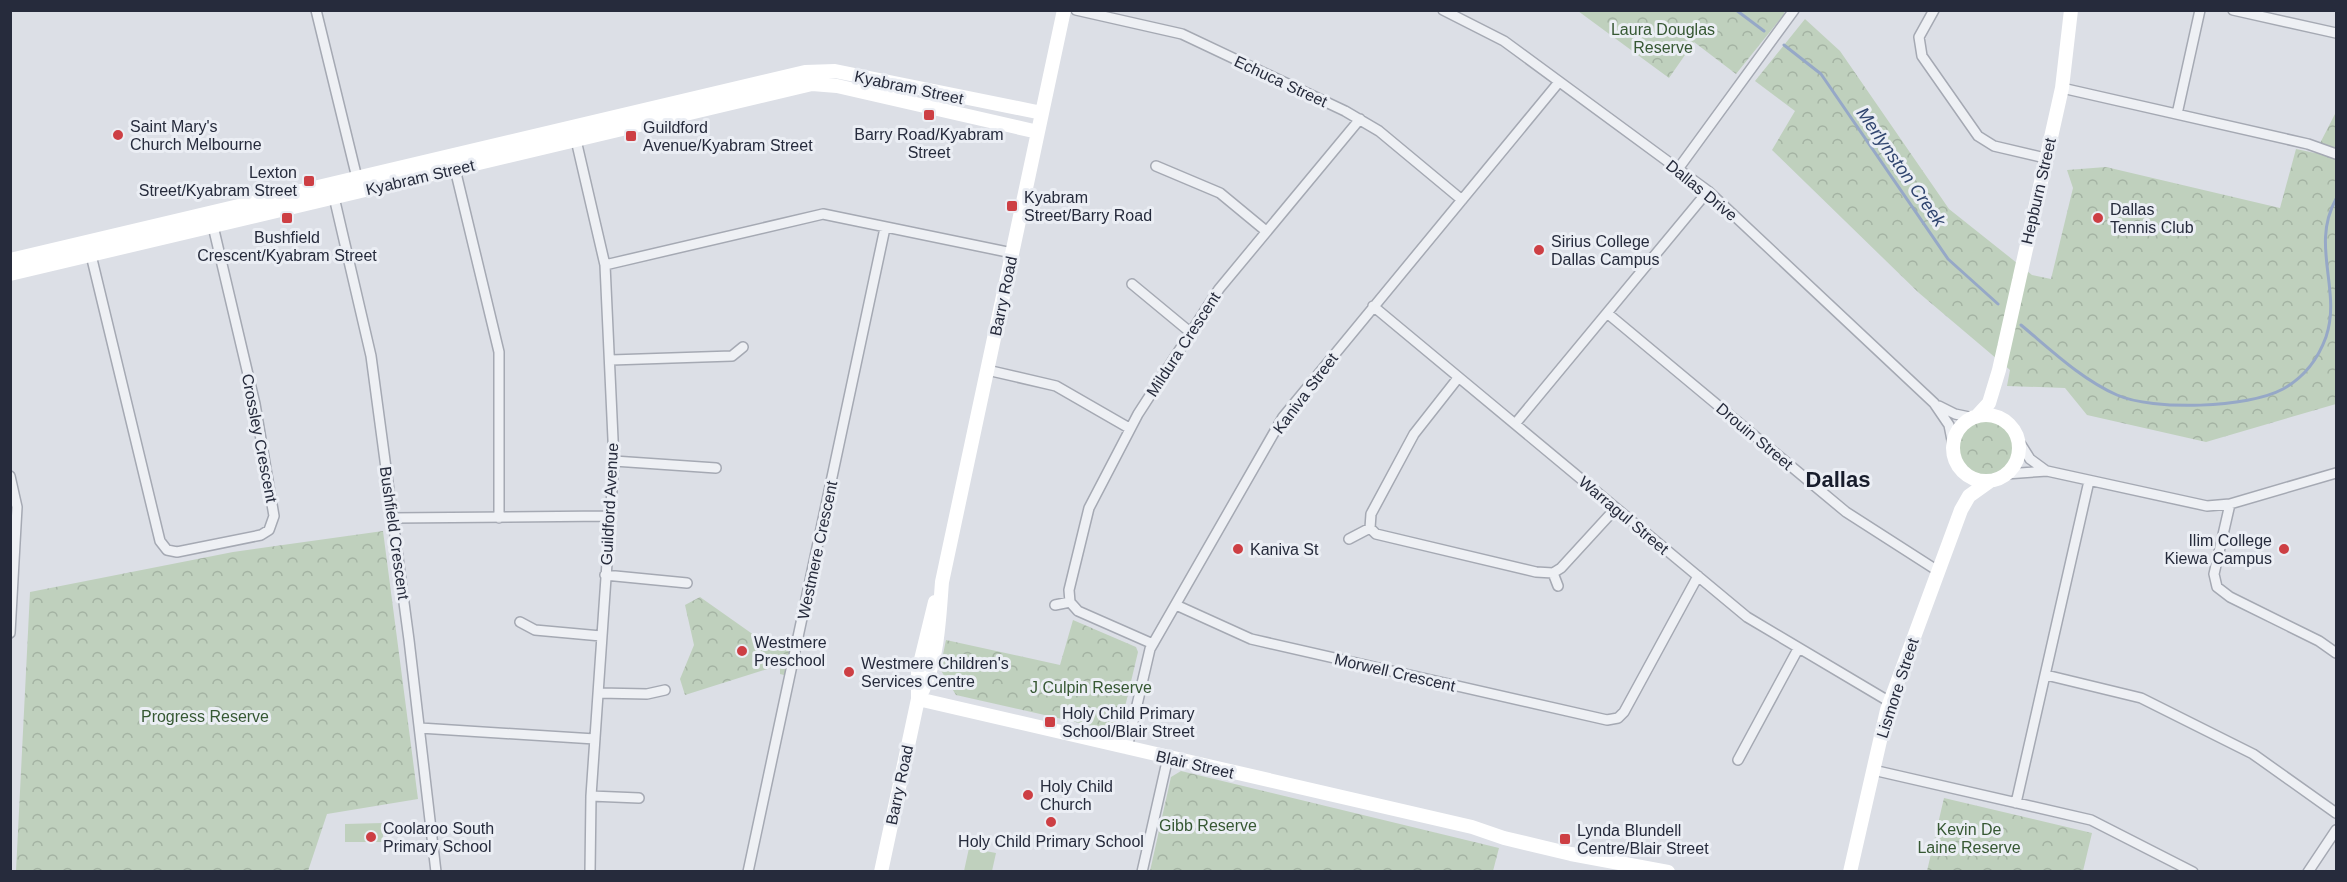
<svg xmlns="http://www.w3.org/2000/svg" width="2347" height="882" viewBox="0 0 2347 882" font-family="Arial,sans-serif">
	<defs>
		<pattern id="forest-crowns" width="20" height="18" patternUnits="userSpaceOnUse" patternTransform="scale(1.5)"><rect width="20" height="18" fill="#bfd0bd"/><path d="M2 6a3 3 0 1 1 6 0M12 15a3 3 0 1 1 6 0" fill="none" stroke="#a4b3a3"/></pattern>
	</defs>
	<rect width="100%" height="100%" fill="#dcdfe6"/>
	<path fill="#bfd0bd" d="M383 823V842H345V824Z
		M969 848 996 853 992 871H964Z"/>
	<path fill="url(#forest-crowns)" d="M1781 10 1785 13 1736 74 1694 42 1669 78 1578 11Z
		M1805 19 1840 51 1949 209 2032 275 2051 279 2073 188 2067 170 2106 167 2280 208 2296 149 2315 153 2336 112V404L2206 442 2087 415 2065 388 2007 386 2010 370 1919 293 1772 150 1795 111 1755 81Z
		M1957 448a29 29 0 1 1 58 0a29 29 0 1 1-58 0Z
		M383 531 418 799 327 814 308 871H16L30 592 233 552Z
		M700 597 761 640 794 645 788 676 780 674V665L685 695 680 679 694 645 685 605Z
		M1073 620 1136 647 1138 652 1120 728 1115 731 956 695 940 669 946 640 1060 665Z
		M1181 771 1499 848 1493 871H1150L1171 777Z
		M1944 798 2092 833 2083 871H1927Z"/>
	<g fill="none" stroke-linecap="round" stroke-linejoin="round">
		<path stroke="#96a8c7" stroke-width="3" d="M1736 10 1764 31
			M1784 45 1821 74 1948 259 1998 304
			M2021 325C2051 350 2081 379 2117 395 2153 411 2248 408 2283 389 2303 378 2318 359 2326 337 2342 290 2310 246 2336 199"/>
		<defs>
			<path id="street" d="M316 10 357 178
				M1076 10 1182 34 1345 111 1379 131 1462 200
				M1443 10 1504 41 1708 191 1934 403 1949 425 1953 445
				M1934 10 1919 37 1922 56 1978 136 1994 146 2045 158
				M2233 10 2336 33
				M2062 88 2308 144 2336 154
				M2177 114 2200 10
				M576 140 605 265 614 461 591 796 590 872
				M1156 166 1220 193 1266 231
				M455 169 499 352V518
				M1678 169 1794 10
				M334 197 371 356 409 640 436 872
				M91 255 160 541 167 550 177 552 261 535 269 530 274 516 255 404 213 226
				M605 265 823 214 1012 253
				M1132 284 1190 332
				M1373 306 1747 617 1890 702
				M1607 313 1846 512 1938 571
				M611 360 732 356 743 347
				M987 370 1056 386 1129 428
				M1458 378 1414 434 1371 514 1370 528 1376 534 1536 572 1553 573 1561 568 1616 508
				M1939 406 1955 414 1974 418
				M1515 424 1708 191
				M2018 440 2030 459 2045 470
				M614 461 716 468
				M2006 474 2047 471 2207 506 2230 504 2336 473
				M10 476 17 507 10 633
				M2230 504 2214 574 2217 587 2230 597 2319 641 2336 653
				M393 518 609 516
				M1349 539 1370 528
				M1553 573 1558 586
				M605 575 687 583
				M1055 605 1070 602
				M1176 605 1251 639 1607 720 1618 718 1624 712 1698 576
				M520 622 535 630 601 636
				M1153 644 1078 611 1070 602 1069 590 1089 508 1138 414 1219 289 1360 119
				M2046 675 2141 698 2253 754 2336 813
				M599 693 647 694 665 690
				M420 728 595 739
				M1127 748 1150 649 1283 417 1559 82
				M1738 760 1798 649
				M1873 770 2091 820 2193 872
				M591 796 639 798
				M2016 803 2089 481
				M748 872 885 228
				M1142 872 1168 757
				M2308 872 2336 830"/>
		</defs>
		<use href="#street" stroke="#a5a9b3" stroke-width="12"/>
		<use href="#street" stroke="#eef0f4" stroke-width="9"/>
		<path stroke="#fff" stroke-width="14" d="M10 260 805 72 835 71 1042 113
			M10 274 812 84 837 86 1038 132
			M1953 448a33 33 0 1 1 66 0a33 33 0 1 1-66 0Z
			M1977 416 1989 403 1999 370 2062 88 2071 10
			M918 699 1472 827 1504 838 1571 854 1668 872
			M918 699V672L935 602
			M881 872 918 699C938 666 939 620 942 582L1064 10
			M1850 872 1887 710 1961 510 1969 496 1990 481"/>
	</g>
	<g fill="#cd3f44" stroke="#ebeef4" stroke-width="2">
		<rect x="923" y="109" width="12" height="12" rx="3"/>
		<circle cx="118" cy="135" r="6"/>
		<rect x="625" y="130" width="12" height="12" rx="3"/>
		<rect x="303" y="175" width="12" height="12" rx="3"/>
		<rect x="1006" y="200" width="12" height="12" rx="3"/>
		<rect x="281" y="212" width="12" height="12" rx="3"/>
		<circle cx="2098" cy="218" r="6"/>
		<circle cx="1539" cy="250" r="6"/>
		<circle cx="1238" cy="549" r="6"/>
		<circle cx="2284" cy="549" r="6"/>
		<circle cx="742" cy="651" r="6"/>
		<circle cx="849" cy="672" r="6"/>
		<rect x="1044" y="716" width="12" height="12" rx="3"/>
		<circle cx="1028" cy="795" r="6"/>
		<circle cx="1051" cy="822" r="6"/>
		<circle cx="371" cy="837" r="6"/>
		<rect x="1559" y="833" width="12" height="12" rx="3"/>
	</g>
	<g text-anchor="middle" stroke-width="6" stroke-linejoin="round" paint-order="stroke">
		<g font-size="16" fill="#365833" stroke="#ebeef4">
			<text x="1663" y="35">Laura Douglas<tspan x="1663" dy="18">Reserve</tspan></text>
			<text x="1091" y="693">J Culpin Reserve</text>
			<text x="205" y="722">Progress Reserve</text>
			<text x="1208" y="831">Gibb Reserve</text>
			<text x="1969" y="835">Kevin De<tspan x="1969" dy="18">Laine Reserve</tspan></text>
		</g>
		<g font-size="16" fill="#262b3c" stroke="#ebeef4">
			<text transform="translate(1281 81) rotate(25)" y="6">Echuca Street</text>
			<text transform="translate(909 87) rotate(12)" y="6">Kyabram Street</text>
			<text transform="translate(420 177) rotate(-13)" y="6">Kyabram Street</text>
			<text transform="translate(1702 190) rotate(39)" y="6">Dallas Drive</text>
			<text transform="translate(2038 191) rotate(-77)" y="6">Hepburn Street</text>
			<text transform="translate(1003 296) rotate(-78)" y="6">Barry Road</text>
			<text transform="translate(1183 344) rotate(-57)" y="6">Mildura Crescent</text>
			<text transform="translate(1305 393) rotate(-53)" y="6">Kaniva Street</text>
			<text transform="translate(1755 436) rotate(40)" y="6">Drouin Street</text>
			<text transform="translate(260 438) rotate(79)" y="6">Crossley Crescent</text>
			<text transform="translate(609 504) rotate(-87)" y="6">Guildford Avenue</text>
			<text transform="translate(1624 515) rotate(40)" y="6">Warragul Street</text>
			<text transform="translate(395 533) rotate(82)" y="6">Bushfield Crescent</text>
			<text transform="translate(817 550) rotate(-78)" y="6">Westmere Crescent</text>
			<text transform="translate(1395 672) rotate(13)" y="6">Morwell Crescent</text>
			<text transform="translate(1897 688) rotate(-72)" y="6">Lismore Street</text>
			<text transform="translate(1195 764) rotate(13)" y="6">Blair Street</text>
			<text transform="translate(899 785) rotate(-78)" y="6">Barry Road</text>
		</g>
		<g font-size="16" fill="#262b3c" stroke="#ebeef4" text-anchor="start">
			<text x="130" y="132">Saint Mary's<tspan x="130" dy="18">Church Melbourne</tspan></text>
			<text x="643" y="133">Guildford<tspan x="643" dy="18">Avenue/Kyabram Street</tspan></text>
			<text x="929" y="140" text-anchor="middle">Barry Road/Kyabram<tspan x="929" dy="18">Street</tspan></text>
			<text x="297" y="178" text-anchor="end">Lexton<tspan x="297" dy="18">Street/Kyabram Street</tspan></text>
			<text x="1024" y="203">Kyabram<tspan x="1024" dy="18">Street/Barry Road</tspan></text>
			<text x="2110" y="215">Dallas<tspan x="2110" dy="18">Tennis Club</tspan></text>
			<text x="287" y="243" text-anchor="middle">Bushfield<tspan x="287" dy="18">Crescent/Kyabram Street</tspan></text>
			<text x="1551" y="247">Sirius College<tspan x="1551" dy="18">Dallas Campus</tspan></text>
			<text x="2272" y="546" text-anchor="end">Ilim College<tspan x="2272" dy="18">Kiewa Campus</tspan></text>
			<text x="1250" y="555">Kaniva St</text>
			<text x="754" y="648">Westmere<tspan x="754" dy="18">Preschool</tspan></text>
			<text x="861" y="669">Westmere Children's<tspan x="861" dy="18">Services Centre</tspan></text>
			<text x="1062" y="719">Holy Child Primary<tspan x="1062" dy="18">School/Blair Street</tspan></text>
			<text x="1040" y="792">Holy Child<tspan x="1040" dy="18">Church</tspan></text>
			<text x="383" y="834">Coolaroo South<tspan x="383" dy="18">Primary School</tspan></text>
			<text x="1577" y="836">Lynda Blundell<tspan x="1577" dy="18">Centre/Blair Street</tspan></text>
			<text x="1051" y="847" text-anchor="middle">Holy Child Primary School</text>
		</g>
		<g font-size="18" font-style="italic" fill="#30456f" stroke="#ebeef4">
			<text transform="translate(1901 167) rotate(55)" y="6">Merlynston Creek</text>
		</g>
		<g font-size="22" font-weight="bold" fill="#181d2c" stroke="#ebeef4">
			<text x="1838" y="487">Dallas</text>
		</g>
	</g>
	<rect width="2347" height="882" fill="none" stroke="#262b3c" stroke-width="24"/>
</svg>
